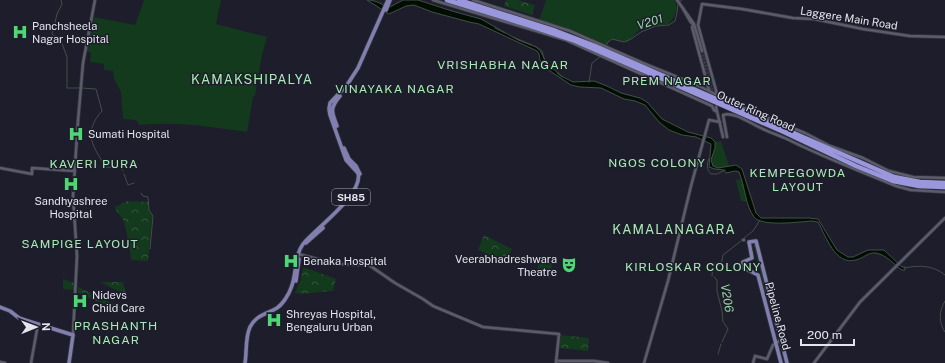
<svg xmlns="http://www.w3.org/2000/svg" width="945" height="363" viewBox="0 0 945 363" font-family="'Public Sans',sans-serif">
	<defs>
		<pattern id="park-crowns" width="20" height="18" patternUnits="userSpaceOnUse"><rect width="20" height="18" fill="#133a1d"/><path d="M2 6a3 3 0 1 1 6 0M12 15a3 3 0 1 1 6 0" fill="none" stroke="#35563e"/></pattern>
	</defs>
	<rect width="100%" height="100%" fill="#1d1d2b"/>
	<path fill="#133a1d" d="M144 0H221L216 24 267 37 262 55 255 96 253 97 247 132C211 127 176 121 140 125L136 120 123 119 121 92 114 79 113 71 104 70V64L90 62 91 53 87 51 94 17 135 25Z
		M546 0H675C679 10 675 16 669 24L653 26 639 30 628 42 610 39 606 45 571 30 539 20Z
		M721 141 729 166 718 168 713 166C710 158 715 151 715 142Z"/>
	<path fill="url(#park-crowns)" d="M506 0H518L535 5 532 15 504 6Z
		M742 179 747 201H741L736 180Z
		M127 201 148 202 149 210 152 216 148 261 131 260C131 252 126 227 123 220 121 215 116 213 115 207Z
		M484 235 512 249 506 262 478 250Z
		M753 242H755L768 293 766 295Z
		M540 261 552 263 550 278 535 276Z
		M303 267 336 279 333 291C322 291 306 295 295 293L301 279Z
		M63 279 74 283V290L63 289Z
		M100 282H123L126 295Z
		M78 287 125 309V313L78 293Z
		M561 335 589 338 588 351 559 348Z"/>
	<path fill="#000e02" stroke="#444e49" d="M367 0C377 0 381 5 390 7L403 0H418L452 11 481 19 518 40 536 47 542 51 545 62 563 77 573 82 594 81 607 86 621 93 640 98 647 102 662 119 688 132 711 138 715 142V148L711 160 713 166 718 168 736 165 742 169 756 213 761 218H809L818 219 837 250 848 257H853L868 250H884L902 267H905V270H902C894 265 887 255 876 253 868 252 864 258 856 260 835 266 826 236 818 222L812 221C799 222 761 227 754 217 745 205 745 186 739 172L735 171 726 173 724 170 715 169 709 167 711 144 696 137 682 135 669 130 659 122 645 105 635 101 624 99 601 88 580 87 571 85 544 67 540 60 539 54 537 51 479 24 469 22 432 12 414 5 406 6 389 14Z"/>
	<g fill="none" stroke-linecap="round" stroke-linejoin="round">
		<path stroke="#444e49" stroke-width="1" d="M61 0 62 4 57 14 52 34 61 41 67 57V88H79
			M495 28 505 33
			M513 37 532 45
			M535 46C544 52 542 59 549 65
			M606 46 608 42 612 39 624 42 631 39 641 32 656 26 669 25 675 21 677 13 678 3 682 0
			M557 73 562 77
			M589 82 592 63 601 56
			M82 88 96 89 102 111C83 132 92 146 106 167L117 168
			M709 158C707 163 706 170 711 174H717L725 170
			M122 169 123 171
			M124 174 128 185 134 183
			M141 193 143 196 148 197 149 210 153 216 150 249
			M744 238 753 231 760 220
			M904 268C919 265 933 265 945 275
			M712 276 713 264 721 265 723 255 741 241
			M714 277 717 280V291L722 311 723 322
			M945 301C939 311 938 322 945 332
			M722 342 728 329 724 323
			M718 354 721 344"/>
		<path stroke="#3b3b48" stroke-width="2.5" stroke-dasharray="2.5 1" stroke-linecap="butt" d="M702 51 713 94"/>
		<defs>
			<path id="minor" d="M433 0 566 40 712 106 714 110 717 112
				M473 0 570 31 643 63 697 85 739 106 805 133 830 146 863 158 889 171 913 177 945 178
				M677 0 682 7
				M694 26 690 21 682 7 694 24 702 51
				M694 26 692 27 709 90
				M717 94 698 25 702 4 742 9 793 18 814 19 863 29 910 36 945 37
				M716 107 723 137
				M727 137 723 115C733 111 750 123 759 127 770 133 782 136 793 142 826 158 861 172 896 186L911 190 945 192
				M0 168 32 174V168L75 171
				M743 240H744
				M298 254 338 264 369 265 395 283 423 299 433 306 483 327 559 334 556 363
				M73 335 77 256 73 196 78 121 83 63 95 0
				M556 361H594L608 363
				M0 362 5 363
				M31 363 38 324
				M644 363 668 281 691 186 709 120 720 122
				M753 363 755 356 767 359 773 345 781 340
				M814 363 860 302 945 218"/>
			<path id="major" d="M386 10 390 0
				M337 126C332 112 329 109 340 96
				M344 148 349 159 356 166 360 174
				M306 243 323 228
				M296 281 299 259
				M0 307 10 311 19 318 28 321 73 335 69 363
				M245 363C247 351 245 338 250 327 256 315 267 314 277 308 283 304 289 294 291 288 297 274 294 256 303 244 315 229 364 194 358 173L346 160 330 115 329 109 330 103 347 85 358 68 388 0
				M781 363 758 275 742 267 743 262 752 258 749 242 756 241 787 363"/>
			<path id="highway" d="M447 0 531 26 573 40 784 132 856 166 893 181 919 186 945 187
				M459 0 556 31 595 46 894 177 920 182 945 183"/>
		</defs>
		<use href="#minor" stroke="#383843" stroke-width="4"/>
		<use href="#major" stroke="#383843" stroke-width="5"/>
		<use href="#highway" stroke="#383843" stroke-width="6"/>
		<use href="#minor" stroke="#5b5b6c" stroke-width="2.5"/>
		<use href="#major" stroke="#817faf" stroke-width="3.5"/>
		<use href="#highway" stroke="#9a97dc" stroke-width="4.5"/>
	</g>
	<defs>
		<symbol id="hospital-bare" viewBox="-9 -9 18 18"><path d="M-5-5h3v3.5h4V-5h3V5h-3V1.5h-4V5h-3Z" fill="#4fd675" stroke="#1d1d2b" stroke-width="2.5" paint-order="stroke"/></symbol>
		<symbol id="theatre-bare" viewBox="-9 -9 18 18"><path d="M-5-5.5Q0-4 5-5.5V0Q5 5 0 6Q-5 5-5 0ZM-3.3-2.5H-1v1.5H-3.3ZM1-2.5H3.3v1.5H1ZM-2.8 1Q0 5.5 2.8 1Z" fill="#4fd675" stroke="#1d1d2b" stroke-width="2.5" paint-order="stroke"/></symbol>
	</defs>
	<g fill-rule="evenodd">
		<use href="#hospital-bare" x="9" y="21" width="22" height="22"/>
		<use href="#hospital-bare" x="65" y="123" width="22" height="22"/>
		<use href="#hospital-bare" x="60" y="173" width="22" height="22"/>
		<use href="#hospital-bare" x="280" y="250" width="22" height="22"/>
		<use href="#theatre-bare" x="558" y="254" width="22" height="22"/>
		<use href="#hospital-bare" x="69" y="290" width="22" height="22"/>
		<use href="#hospital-bare" x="263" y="309" width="22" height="22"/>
	</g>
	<g text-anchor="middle" stroke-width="3" stroke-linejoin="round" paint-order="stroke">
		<rect fill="#1d1d2b" stroke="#a8a8b4" stroke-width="1" x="332" y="189" width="38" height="16" rx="3"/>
		<g font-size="10" font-weight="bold" fill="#e3e4ee">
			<text x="351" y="201">SH85</text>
		</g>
		<g font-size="11" fill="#e3e4ee" stroke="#1d1d2b">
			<text transform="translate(849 18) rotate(9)" y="4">Laggere Main Road</text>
			<text transform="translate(756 111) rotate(24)" y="4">Outer Ring Road</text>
			<text transform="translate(778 316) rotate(75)" y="4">Pipeline Road</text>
		</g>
		<g font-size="11" fill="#e3e4ee" stroke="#1d1d2b" text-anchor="start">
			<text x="32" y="30">Panchsheela<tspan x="32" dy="13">Nagar Hospital</tspan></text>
			<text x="88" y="138">Sumati Hospital</text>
			<text x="71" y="205" text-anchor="middle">Sandhyashree<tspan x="71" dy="13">Hospital</tspan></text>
			<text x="557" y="263" text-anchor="end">Veerabhadreshwara<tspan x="557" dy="13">Theatre</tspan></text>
			<text x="303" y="265">Benaka Hospital</text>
			<text x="92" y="299">Nidevs<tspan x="92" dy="13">Child Care</tspan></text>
			<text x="286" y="318">Shreyas Hospital,<tspan x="286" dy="13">Bengaluru Urban</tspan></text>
		</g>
		<g font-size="12" font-style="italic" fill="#8fd39c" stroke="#1d1d2b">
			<text transform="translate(650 22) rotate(-17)" y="4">V201</text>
			<text transform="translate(727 298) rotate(81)" y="4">V206</text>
		</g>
		<g font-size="12" letter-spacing="1" fill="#a9ebb5" stroke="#1d1d2b">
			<text x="503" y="69">VRISHABHA NAGAR</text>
			<text x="667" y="85">PREM NAGAR</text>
			<text x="395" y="93">VINAYAKA NAGAR</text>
			<text x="657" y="167">NGOS COLONY</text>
			<text x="94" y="168">KAVERI PURA</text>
			<text x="798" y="177">KEMPEGOWDA<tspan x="798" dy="14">LAYOUT</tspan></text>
			<text x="80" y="248">SAMPIGE LAYOUT</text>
			<text x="693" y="271">KIRLOSKAR COLONY</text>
			<text x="116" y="330">PRASHANTH<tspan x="116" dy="14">NAGAR</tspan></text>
		</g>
		<g font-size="13" letter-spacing="1" fill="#a9ebb5" stroke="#1d1d2b">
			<text x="252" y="84">KAMAKSHIPALYA</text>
			<text x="674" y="234">KAMALANAGARA</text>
		</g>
	</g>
	<g transform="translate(36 327) rotate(89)" stroke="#1d1d2b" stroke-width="3" paint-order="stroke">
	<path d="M0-3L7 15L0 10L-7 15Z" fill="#e3e4ee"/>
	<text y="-6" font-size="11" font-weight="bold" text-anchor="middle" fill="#e3e4ee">N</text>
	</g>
	<path d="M801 339v6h53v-6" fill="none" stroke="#e3e4ee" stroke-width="2"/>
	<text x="807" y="339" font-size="12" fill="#e3e4ee" stroke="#1d1d2b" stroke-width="3" paint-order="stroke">200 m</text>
</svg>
